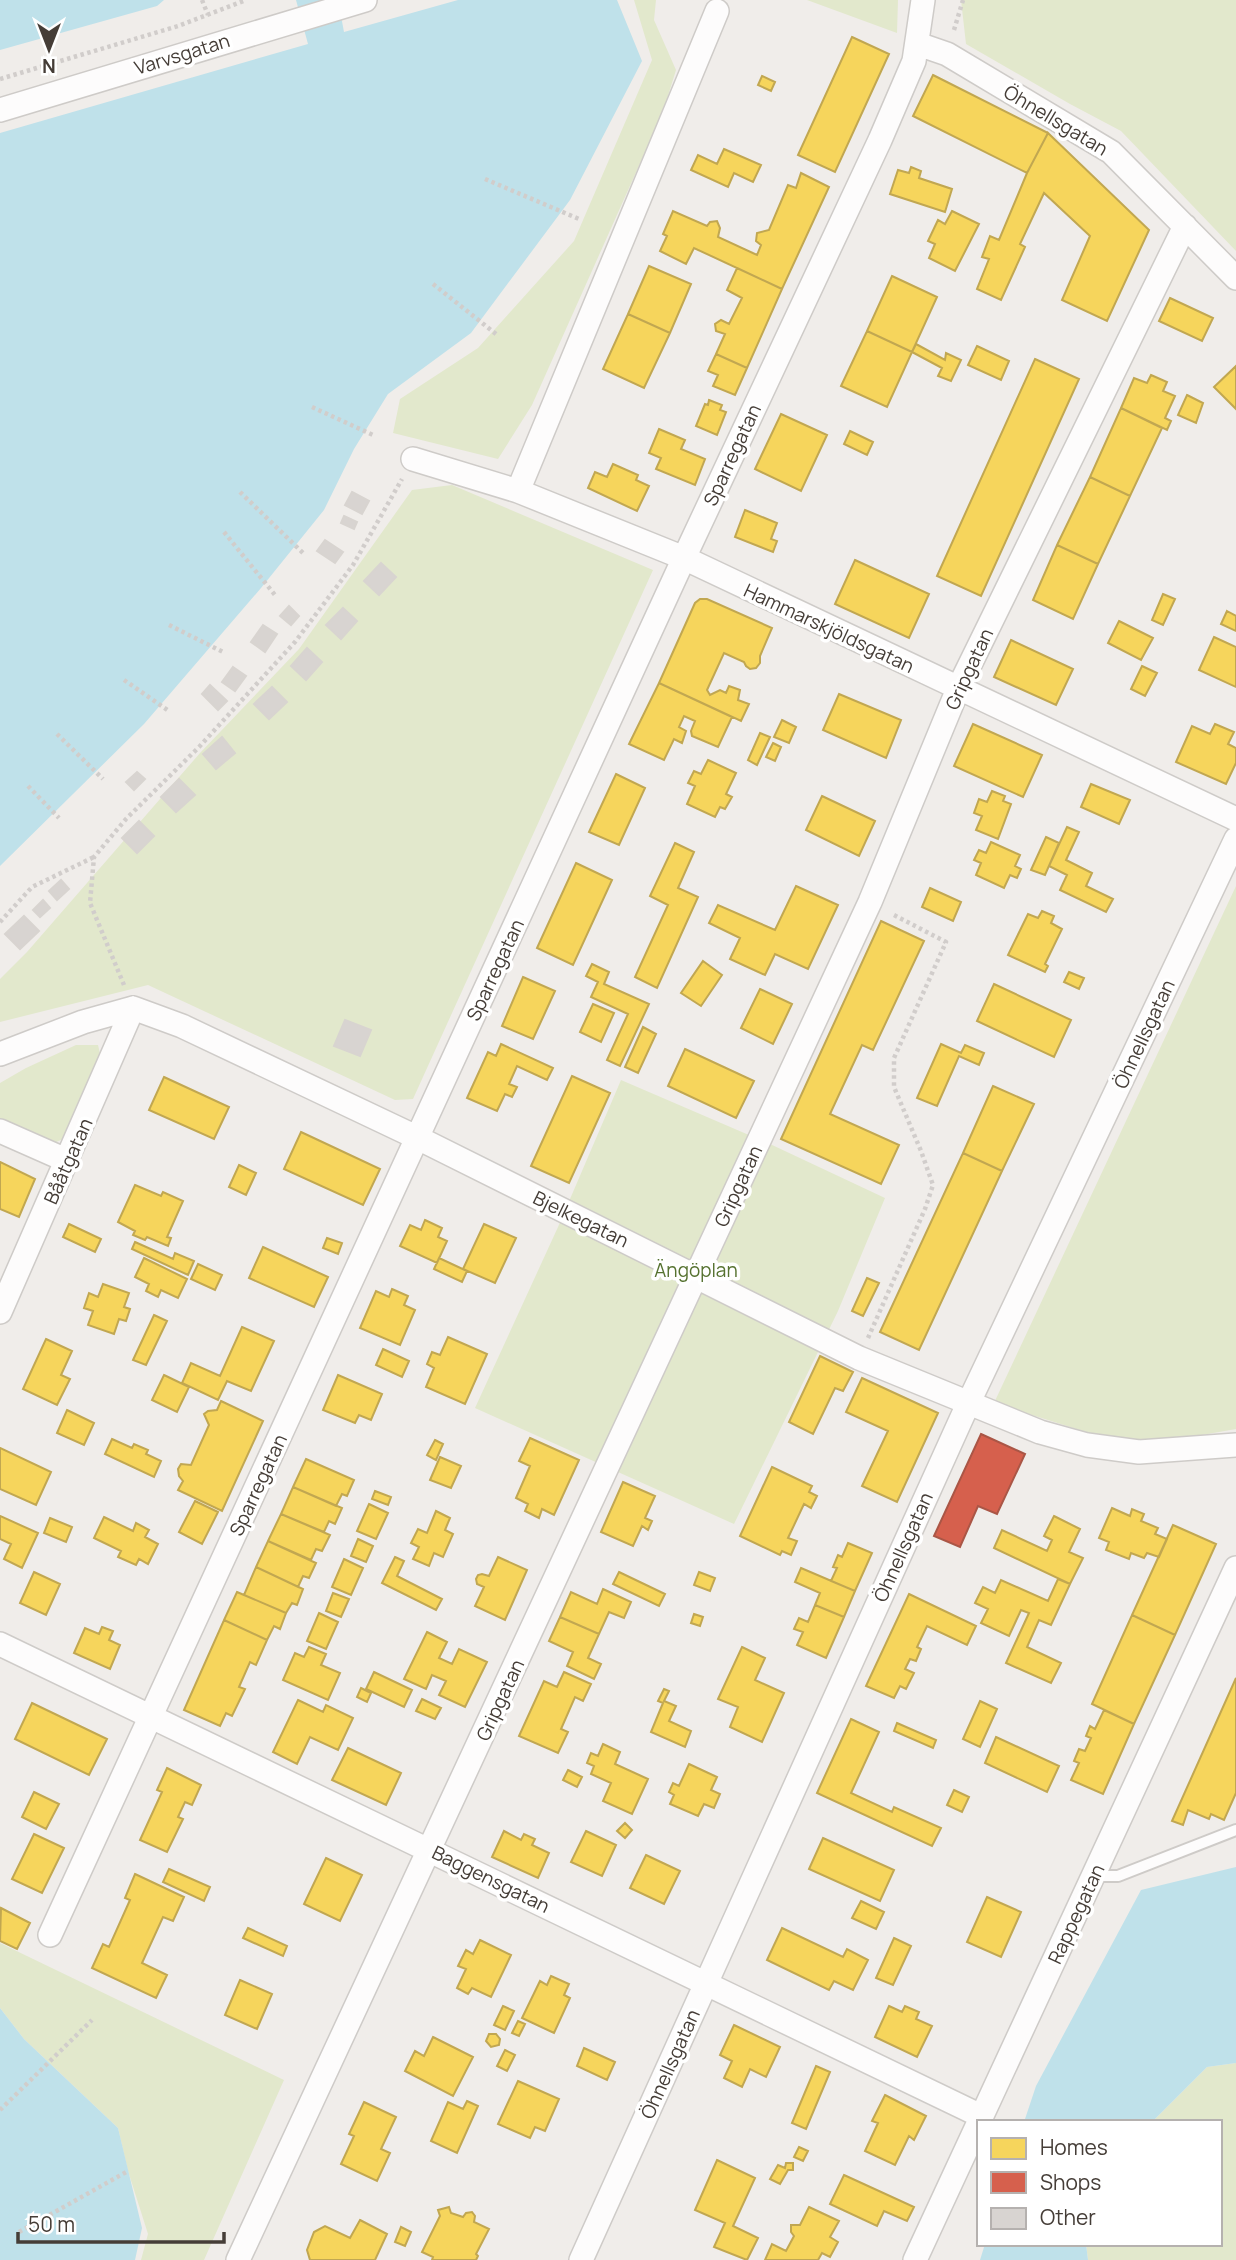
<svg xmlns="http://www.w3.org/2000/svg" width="1236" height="2260" viewBox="0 0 1236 2260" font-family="Manrope,sans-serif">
	<rect width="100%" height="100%" fill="#f0edea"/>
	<path fill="#e2e8cc" d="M634 0H656L654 20 676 70 663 112 532 405 498 459 393 433 400 399 478 348 574 241 652 60Z
		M807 0H898L897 33Z
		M961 0H1236V251L1121 131 1070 104 966 44Z
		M452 485 653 570 413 1099 395 1100 148 985 0 1022V979L27 952 200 753 299 649 412 490Z
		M1236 886V1429L1134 1447 994 1403Z
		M76 1045H98L101 1058 63 1139 52 1144 0 1122V1083L26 1068Z
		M621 1080 770 1144 885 1198 838 1311 734 1524 475 1408 558 1227Z
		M0 1943 284 2080 204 2260H141L148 2234 128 2171 118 2128 24 2039 0 2008Z
		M1236 2063V2260H1088L1086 2244H1220V2122H1152L1207 2067Z"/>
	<path fill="#bfe1ea" d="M0 0H164L157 6 0 50Z
		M296 0H338L344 32 458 0H617L642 61 570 200 471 333 388 394 354 449 324 510 261 588 144 724 0 866V133L308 44Z
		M1236 1867V2063L1207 2067 1152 2122H1024L1036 2086 1141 1890Z
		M0 2008 24 2039 118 2128 142 2228 135 2260H0Z
		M985 2244H1086L1088 2260H980Z"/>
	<path fill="#f6d55c" stroke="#c1a751" stroke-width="2" d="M852 37 889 54 835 172 798 155Z
		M933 75 1048 133 1027 173 913 116Z
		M762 76 775 82 771 91 758 85Z
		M1048 133 1149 230 1107 321 1062 300 1090 236 1044 193 1020 244 1025 247 1001 300 977 289 989 259 982 257 990 236 999 240 1027 173Z
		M724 149 761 165 753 182 734 173 728 187 691 170 698 155 717 164Z
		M911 167 921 171 919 178 952 189 945 212 890 194 898 170 909 173Z
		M801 173 829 187 782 289 694 248 686 264 660 251 667 236 663 234 673 211 707 226 710 222 717 221 720 228 718 237 757 255 761 245 756 241 757 233 769 230 788 185 796 188Z
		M952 211 979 224 955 271 929 258 935 244 928 241 938 220 945 224Z
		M649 266 691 284 670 333 628 314Z
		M737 268 782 289 747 368 716 354 725 334 716 331 715 324 721 320 729 324 742 298 727 290Z
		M892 276 937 297 912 352 867 331Z
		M1170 298 1213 318 1202 341 1159 321Z
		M628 314 670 333 644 388 603 369Z
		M867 331 912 352 887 407 841 386Z
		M916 344 945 360 946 353 961 360 951 381 938 376 942 368 912 352Z
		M977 346 1009 361 1001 380 968 365Z
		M716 354 747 368 735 395 713 386 718 375 708 371Z
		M1035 359 1079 379 981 596 937 576Z
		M1236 366V409L1214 387Z
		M1151 375 1167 382 1163 391 1175 396 1165 418 1171 421 1167 430 1121 408 1134 378 1147 383Z
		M1187 395 1203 403 1196 423 1178 415Z
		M709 400 722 405 720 410 726 412 717 435 696 426 705 404 708 405Z
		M1121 408 1162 428 1130 496 1090 477Z
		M781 414 827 435 801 491 755 469Z
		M659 429 685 440 681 449 705 459 695 485 656 469 661 458 649 453Z
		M850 431 873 442 867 455 844 444Z
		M613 464 638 475 636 480 649 486 637 511 588 488 595 472 607 477Z
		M1090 477 1130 496 1098 564 1057 545Z
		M745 510 777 523 771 539 777 541 773 552 735 537Z
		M1057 545 1098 564 1073 619 1033 600Z
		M855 560 929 594 909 638 835 604Z
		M1163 594 1175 599 1163 625 1152 620Z
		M700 599H707L772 628 760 656V663L756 668 750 669 746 666 744 662 724 653 707 690 710 695 720 690 726 693 729 686 740 690 738 700 749 704 741 721 659 683 695 603Z
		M1227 611 1236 616V631L1221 624Z
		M1119 621 1153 638 1141 660 1108 643Z
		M1214 637 1236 647V687L1199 670Z
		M1011 640 1073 669 1056 705 994 677Z
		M1142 666 1157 673 1145 696 1131 689Z
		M659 683 732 717 718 747 692 736 691 731 695 721 684 716 679 727 686 731 682 743 674 739 664 760 629 744Z
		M839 694 901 720 886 758 823 730Z
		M782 720 796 727 789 743 774 737Z
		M973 724 1042 755 1023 797 954 766Z
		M1215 724 1234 732 1228 744 1236 748V763L1226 784 1176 762 1192 726 1210 734Z
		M760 733 770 737 757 765 748 760Z
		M773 743 781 747 775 761 766 757Z
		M708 760 736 773 726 794 732 797 725 809 720 807 715 817 687 804 695 786 688 783 694 771 701 774Z
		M616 774 645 788 619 845 589 832Z
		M1091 784 1130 800 1119 824 1081 807Z
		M992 791 1005 796 1003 801 1011 804 998 839 976 830 982 816 974 813 979 799 987 802Z
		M822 796 875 821 859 856 806 830Z
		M1067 827 1079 832 1066 860 1092 873 1086 886 1113 899 1106 912 1060 890 1067 875 1049 866Z
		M1046 837 1059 843 1045 875 1031 870Z
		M991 842 1020 855 1015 866 1021 869 1017 878 1010 875 1004 888 976 875 981 863 974 860 979 850 986 853Z
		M675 843 694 852 678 888 698 897 657 988 635 977 668 905 650 896Z
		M576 863 612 880 573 965 537 948Z
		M796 886 838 905 808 969 775 954 765 975 730 959 740 938 709 923 718 905 775 930Z
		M930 888 961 902 953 921 922 907Z
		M1042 911 1054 916 1051 923 1062 929 1045 964 1048 966 1045 972 1008 955 1028 914 1038 918Z
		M881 921 924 941 873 1050 862 1045 830 1114 899 1145 881 1184 781 1139Z
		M703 961 722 975 701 1006 681 993Z
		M592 964 609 972 604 984 649 1004 620 1066 607 1060 628 1014 591 997 598 982 586 976Z
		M1069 972 1084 978 1079 989 1064 982Z
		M523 977 555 991 533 1039 502 1026Z
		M994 984 1071 1020 1054 1057 977 1021Z
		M760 989 792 1004 773 1044 741 1028Z
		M593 1004 614 1013 601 1042 580 1032Z
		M643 1027 656 1034 638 1073 625 1067Z
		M501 1044 553 1068 547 1080 517 1066 509 1084 517 1087 512 1097 505 1094 497 1111 467 1098 488 1052 496 1056Z
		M941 1044 961 1053 965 1045 984 1053 979 1065 959 1056 937 1106 917 1098Z
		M685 1049 754 1081 736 1118 668 1086Z
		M572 1076 610 1093 569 1183 531 1166Z
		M164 1077 229 1107 214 1139 149 1110Z
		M993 1086 1034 1104 1002 1171 963 1153Z
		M301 1132 380 1169 363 1205 284 1169Z
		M963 1153 1002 1171 919 1350 880 1332Z
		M0 1162 35 1179 19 1217 0 1209Z
		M239 1165 256 1173 246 1195 229 1187Z
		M135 1185 161 1196 163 1192 183 1201 167 1237 171 1238 168 1246 147 1237 145 1240 133 1235 135 1231 118 1222Z
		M425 1220 442 1228 438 1237 447 1241 437 1263 400 1246 410 1225 421 1230Z
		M69 1224 101 1239 95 1252 63 1237Z
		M484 1224 516 1238 495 1283 463 1269Z
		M327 1238 342 1243 338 1254 323 1248Z
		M135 1242 173 1259 175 1253 194 1261 188 1275 132 1249Z
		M263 1247 328 1277 314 1307 249 1278Z
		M144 1258 187 1279 178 1298 161 1290 158 1297 146 1291 149 1284 135 1277Z
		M439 1258 467 1271 462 1282 434 1269Z
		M198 1264 222 1275 215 1290 191 1279Z
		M867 1278 879 1283 863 1316 852 1311Z
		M103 1284 129 1293 124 1307 130 1309 126 1321 119 1319 114 1334 88 1325 93 1311 84 1308 89 1293 98 1297Z
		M392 1289 408 1296 404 1305 415 1310 400 1345 360 1328 376 1291 389 1297Z
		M154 1315 167 1321 146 1365 133 1360Z
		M242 1327 274 1341 251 1391 227 1381 218 1400 182 1383 191 1363 220 1376Z
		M448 1337 487 1354 465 1404 426 1387 434 1368 427 1364 432 1352 440 1355Z
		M46 1339 72 1351 61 1375 70 1379 57 1405 23 1389Z
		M383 1349 409 1361 402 1377 376 1365Z
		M820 1356 853 1372 843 1391 835 1388 813 1434 789 1422Z
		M164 1375 189 1387 177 1412 152 1400Z
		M338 1375 382 1394 371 1420 359 1415 355 1423 323 1410Z
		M862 1378 938 1413 897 1502 862 1486 888 1431 846 1412Z
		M221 1401 263 1421 222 1511 178 1490 183 1481 179 1476 178 1469 181 1464 191 1465 209 1425 204 1414 208 1411 217 1410Z
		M67 1410 94 1423 84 1445 57 1433Z
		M530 1438 579 1460 554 1515 542 1509 539 1518 525 1511 528 1504 516 1498 530 1466 519 1461Z
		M112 1439 132 1448 134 1444 148 1450 146 1454 161 1461 154 1477 105 1454Z
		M435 1440 443 1444 436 1460 427 1455Z
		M0 1448 51 1472 36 1505 0 1489Z
		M440 1457 461 1466 451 1488 430 1480Z
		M306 1459 354 1480 347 1496 342 1494 336 1506 293 1487Z
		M772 1467 812 1486 809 1492 817 1496 811 1508 804 1504 788 1538 797 1541 791 1555 782 1551 780 1555 740 1536Z
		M623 1482 655 1496 645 1518 652 1521 648 1530 642 1526 633 1546 601 1532Z
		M293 1487 342 1508 335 1524 329 1521 324 1532 281 1514Z
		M375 1491 391 1497 388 1505 372 1499Z
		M195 1501 218 1512 202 1544 179 1532Z
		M369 1504 388 1513 376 1539 357 1531Z
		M1112 1508 1130 1516 1132 1509 1144 1514 1141 1521 1158 1528 1155 1534 1167 1539 1159 1557 1147 1553 1144 1558 1131 1553 1129 1559 1106 1550 1109 1542 1099 1538Z
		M436 1511 450 1518 445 1530 453 1534 443 1557 434 1553 429 1566 413 1559 419 1547 411 1543 418 1529 427 1533Z
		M281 1514 330 1535 322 1551 316 1549 311 1560 268 1541Z
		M0 1516 38 1533 22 1568 4 1559 11 1544 0 1539Z
		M1054 1516 1080 1529 1069 1552 1083 1558 1070 1584 994 1548 1002 1530 1047 1551 1052 1540 1044 1536Z
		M104 1517 133 1531 136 1523 149 1530 145 1537 158 1544 148 1564 139 1559 136 1565 118 1557 121 1551 94 1538Z
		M50 1518 72 1527 66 1542 44 1533Z
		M1173 1525 1216 1544 1175 1635 1132 1615Z
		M358 1539 373 1546 366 1562 351 1556Z
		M268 1541 316 1563 309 1578 303 1576 298 1587 256 1567Z
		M848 1543 872 1553 855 1591 831 1581 837 1568 833 1567 838 1555 842 1557Z
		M395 1557 404 1561 397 1576 442 1599 436 1610 382 1583Z
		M498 1557 527 1570 505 1620 475 1606 484 1587 477 1584 476 1579 478 1575 482 1574 489 1576Z
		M344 1559 363 1568 351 1595 332 1587Z
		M256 1567 303 1589 297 1605 292 1603 286 1613 244 1595Z
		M801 1568 855 1591 844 1617 815 1605 820 1593 795 1582Z
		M34 1572 60 1584 46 1615 20 1603Z
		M619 1572 665 1594 659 1606 613 1584Z
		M699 1572 715 1578 710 1591 694 1585Z
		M1058 1579 1070 1584 1051 1625 1039 1620 1027 1647 1061 1663 1051 1683 1006 1663 1029 1613 1021 1610 1009 1636 981 1623 988 1609 975 1603 983 1587 995 1593 1001 1580 1048 1601Z
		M603 1589 631 1602 624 1618 609 1612 599 1634 560 1617 571 1592 597 1604Z
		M237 1592 286 1613 280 1629 274 1626 267 1640 224 1620Z
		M333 1593 349 1599 341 1617 326 1611Z
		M909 1594 976 1626 967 1645 927 1626 917 1647 921 1649 916 1661 910 1659 905 1669 914 1673 906 1689 900 1686 894 1698 866 1686Z
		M815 1605 844 1617 826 1658 797 1645 803 1632 794 1629 799 1618 808 1622Z
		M319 1613 338 1622 326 1649 307 1641Z
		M694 1614 703 1617 700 1626 691 1623Z
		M1132 1615 1175 1635 1134 1724 1092 1704Z
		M560 1617 599 1634 588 1658 601 1664 594 1679 567 1666 573 1652 549 1641Z
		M224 1620 267 1640 256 1665 250 1662 239 1687 245 1689 232 1716 226 1713 220 1726 184 1710Z
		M102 1627 113 1631 109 1640 120 1645 110 1669 74 1653 85 1628 99 1634Z
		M427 1632 447 1642 439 1658 452 1664 459 1649 487 1662 465 1707 439 1695 446 1681 432 1675 426 1689 404 1679Z
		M309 1647 326 1654 321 1665 340 1673 328 1700 283 1680 295 1653 304 1657Z
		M742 1647 765 1658 755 1680 784 1693 762 1742 730 1727 738 1707 718 1699Z
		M374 1672 412 1690 404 1707 366 1689Z
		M564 1672 591 1684 583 1701 575 1697 561 1729 568 1732 558 1753 519 1736 544 1681 557 1687Z
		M1236 1678V1793L1224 1820 1211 1814 1209 1819 1188 1810 1183 1825 1172 1821Z
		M361 1688 371 1693 367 1702 357 1697Z
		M664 1689 669 1691 664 1701 676 1706 669 1721 691 1731 685 1747 651 1732 663 1703 658 1701Z
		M422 1699 441 1708 435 1719 416 1711Z
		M298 1700 323 1712 326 1705 353 1718 338 1750 310 1737 297 1764 273 1752Z
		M980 1701 997 1709 980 1747 963 1739Z
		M32 1703 107 1739 89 1775 15 1739Z
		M1104 1710 1134 1724 1103 1794 1071 1780 1079 1763 1074 1761 1079 1749 1085 1751 1091 1738 1086 1736 1090 1726 1095 1729Z
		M851 1719 879 1732 851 1793 892 1812 894 1807 941 1828 932 1846 817 1793Z
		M897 1723 936 1740 933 1748 894 1731Z
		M996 1737 1059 1766 1047 1792 985 1763Z
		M603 1744 620 1752 615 1764 648 1779 632 1814 603 1801 611 1783 591 1774 594 1766 587 1763 591 1753 598 1756Z
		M348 1748 401 1773 386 1805 332 1780Z
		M689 1764 717 1777 711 1790 720 1794 714 1808 704 1804 698 1816 670 1804 674 1795 669 1792 673 1783 679 1786Z
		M167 1768 201 1785 192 1805 185 1802 178 1817 183 1819 167 1852 140 1840 162 1792 157 1790Z
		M568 1770 582 1777 577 1787 563 1780Z
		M954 1790 969 1797 962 1812 947 1805Z
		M34 1792 59 1804 46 1829 22 1817Z
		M625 1823 632 1830 625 1838 617 1831Z
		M504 1831 521 1840 524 1834 535 1839 532 1845 549 1853 538 1878 492 1857Z
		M586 1831 616 1845 602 1876 571 1862Z
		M34 1834 64 1848 42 1893 12 1879Z
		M823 1838 894 1870 880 1901 809 1869Z
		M646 1855 680 1871 664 1904 630 1888Z
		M326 1858 362 1875 340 1921 304 1904Z
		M169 1869 210 1887 204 1901 163 1882Z
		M135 1874 184 1897 173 1921 163 1917 142 1963 167 1975 156 1998 92 1968 103 1944 109 1947 130 1900 125 1898Z
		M987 1897 1021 1912 1001 1957 967 1942Z
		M861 1901 884 1912 876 1929 852 1918Z
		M1 1908 30 1923 17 1949 0 1941Z
		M248 1928 287 1946 283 1956 243 1938Z
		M782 1928 843 1957 847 1949 868 1960 853 1990 834 1981 829 1990 767 1960Z
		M894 1938 911 1946 893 1985 876 1978Z
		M480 1940 511 1955 491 1997 472 1988 468 1994 457 1988 466 1969 458 1966 466 1950 473 1954Z
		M551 1976 569 1984 564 1995 570 1998 554 2033 522 2018 540 1981 547 1985Z
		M240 1980 272 1994 257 2029 225 2015Z
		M503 2006 514 2011 505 2030 494 2025Z
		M889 2006 902 2012 905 2006 919 2012 916 2019 932 2026 917 2057 875 2037Z
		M518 2021 525 2024 519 2036 512 2033Z
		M734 2025 780 2047 766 2077 750 2069 742 2087 724 2078 732 2061 720 2055Z
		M489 2034H496L500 2039 499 2045 491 2047 486 2041Z
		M433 2037 473 2057 453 2096 405 2071 415 2051 424 2056Z
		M584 2048 615 2062 607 2080 577 2066Z
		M505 2050 515 2055 507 2071 497 2066Z
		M816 2066 830 2072 806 2129 792 2123Z
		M518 2081 559 2099 545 2131 535 2127 530 2138 498 2124Z
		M885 2095 926 2116 914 2140 909 2136 895 2165 865 2151 878 2123 872 2121Z
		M467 2101 478 2106 457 2153 431 2141 448 2102 463 2109Z
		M364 2102 396 2117 381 2149 390 2153 377 2181 341 2164 354 2136 349 2134Z
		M799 2147 808 2151 803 2161 794 2157Z
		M717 2160 755 2178 733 2226 758 2238 747 2260 714 2247 725 2223 695 2210Z
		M786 2163H793V2170H788L780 2184 770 2179 778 2165 785 2168Z
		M844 2175 914 2207 907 2221 884 2211 877 2226 830 2204Z
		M449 2207 451 2213 463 2217 466 2213 472 2212 475 2216 474 2222 489 2229 476 2254 478 2256 476 2260H432L433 2257 422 2252 440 2216 438 2210Z
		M809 2207 839 2221 830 2237 838 2242 830 2257 822 2253 818 2260H765L772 2244 786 2251 794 2236 791 2232V2225H800Z
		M360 2220 387 2234 375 2260H310L307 2250 314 2232 325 2226 350 2238Z
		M401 2227 411 2232 405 2246 395 2242Z"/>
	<path fill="#d6604d" stroke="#aa5646" stroke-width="2" d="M981 1434 1025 1454 997 1514 978 1506 960 1547 934 1536Z"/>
	<path fill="#d8d4d1" stroke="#d8d4d0" stroke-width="2" d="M352 492 369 501 362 514 345 505Z
		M344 516 357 522 354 529 341 523Z
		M325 540 343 552 335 563 317 551Z
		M381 563 396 577 379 595 364 581Z
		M289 606 299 616 291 625 280 616Z
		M343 608 357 621 341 639 326 625Z
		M263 625 277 634 265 652 251 642Z
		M307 648 322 662 306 680 291 666Z
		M233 667 246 676 235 691 222 682Z
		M210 685 227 701 218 710 202 694Z
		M272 687 287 702 269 719 254 704Z
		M222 737 235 753 216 769 203 754Z
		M137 772 145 779 134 790 126 782Z
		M179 779 195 795 176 812 161 797Z
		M139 821 154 836 137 853 122 838Z
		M61 880 69 889 57 900 49 891Z
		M43 900 50 908 40 917 33 910Z
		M24 916 39 931 20 949 5 934Z
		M345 1020 371 1030 360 1056 334 1046Z"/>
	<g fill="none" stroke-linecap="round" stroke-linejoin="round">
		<defs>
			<path id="service" d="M1094 1876H1118L1236 1830"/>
			<path id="minor" d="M918 44 947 54 1111 152 1236 278
				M0 110 365 0
				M413 459 518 491 684 558 1236 819
				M518 491 717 11
				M133 1008 182 1026 418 1138 859 1358 1040 1432 1087 1445 1139 1452 1236 1445
				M0 1054 83 1022 133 1008
				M0 1131 68 1161
				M0 1312 133 1008
				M0 1644 981 2116
				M50 1935 684 558 880 140 914 61 923 0
				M238 2260 870 902 958 689 1185 226
				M581 2260 968 1404 1236 839
				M915 2260 1236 1568"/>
		</defs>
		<use href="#service" stroke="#cecbc8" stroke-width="14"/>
		<use href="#minor" stroke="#cecbc8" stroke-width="26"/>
		<path stroke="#d1cdcb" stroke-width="4.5" stroke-dasharray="3.5 3.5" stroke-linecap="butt" d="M202 0 208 15
			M954 30 963 0
			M0 79 178 26 246 0
			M485 179 579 219
			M433 284 496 334
			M312 407 373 435
			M240 492 303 553
			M224 532 275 595
			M169 625 223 652
			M124 680 169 711
			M57 734 103 779
			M28 786 59 818
			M0 922 32 887 94 857
			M124 985 90 903 94 857 126 819 199 747 295 642 353 565 402 479
			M868 1338 925 1209 933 1185 921 1151 894 1087V1058L946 942 892 914
			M0 2110 92 2020
			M19 2232 128 2171"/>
		<use href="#service" stroke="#fdfcfc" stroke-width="10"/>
		<use href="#minor" stroke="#fdfcfc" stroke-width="23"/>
	</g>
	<g text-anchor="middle" stroke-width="7" stroke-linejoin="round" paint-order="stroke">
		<g font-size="19" fill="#453d37" stroke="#fff">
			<text transform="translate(182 54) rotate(-17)" y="7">Varvsgatan</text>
			<text transform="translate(1056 120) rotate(31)" y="7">Öhnellsgatan</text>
			<text transform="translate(732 455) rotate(-65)" y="7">Sparregatan</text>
			<text transform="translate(829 628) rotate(25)" y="7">Hammarskjöldsgatan</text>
			<text transform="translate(969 669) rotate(-65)" y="7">Gripgatan</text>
			<text transform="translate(495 970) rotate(-65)" y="7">Sparregatan</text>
			<text transform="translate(1144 1034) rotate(-65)" y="7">Öhnellsgatan</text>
			<text transform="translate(68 1161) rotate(-66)" y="7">Bååtgatan</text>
			<text transform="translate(738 1186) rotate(-65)" y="7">Gripgatan</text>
			<text transform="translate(581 1219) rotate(26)" y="7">Bjelkegatan</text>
			<text transform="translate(258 1485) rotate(-65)" y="7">Sparregatan</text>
			<text transform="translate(903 1547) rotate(-66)" y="7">Öhnellsgatan</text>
			<text transform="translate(500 1700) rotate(-65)" y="7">Gripgatan</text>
			<text transform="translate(491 1879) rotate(26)" y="7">Baggensgatan</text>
			<text transform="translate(1076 1914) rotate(-65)" y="7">Rappegatan</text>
			<text transform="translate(670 2064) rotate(-66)" y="7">Öhnellsgatan</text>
		</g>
		<g font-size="19" fill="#567230" stroke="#fff">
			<text x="696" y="1277">Ängöplan</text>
		</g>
	</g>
	<rect x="977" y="2120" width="245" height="126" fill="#ffffff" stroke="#b5b1af" stroke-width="2"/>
	<rect x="991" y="2138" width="35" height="21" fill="#f6d55c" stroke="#b5b1af" stroke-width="2"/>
	<text x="1040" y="2155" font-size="21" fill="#453d37">Homes</text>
	<rect x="991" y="2172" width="35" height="21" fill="#d6604d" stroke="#b5b1af" stroke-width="2"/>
	<text x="1040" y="2190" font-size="21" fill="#453d37">Shops</text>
	<rect x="991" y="2208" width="35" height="21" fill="#d8d4d1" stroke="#b5b1af" stroke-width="2"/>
	<text x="1040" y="2225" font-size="21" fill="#453d37">Other</text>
	<g transform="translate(49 49) rotate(180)" stroke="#ffffff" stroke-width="5" paint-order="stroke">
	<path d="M0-5L12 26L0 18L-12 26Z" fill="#453d37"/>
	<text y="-10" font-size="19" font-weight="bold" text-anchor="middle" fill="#453d37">N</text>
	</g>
	<path d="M18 2232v10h206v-10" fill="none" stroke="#453d37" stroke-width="3.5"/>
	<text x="28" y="2232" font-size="21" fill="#453d37" stroke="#ffffff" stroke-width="5" paint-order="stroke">50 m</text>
</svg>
